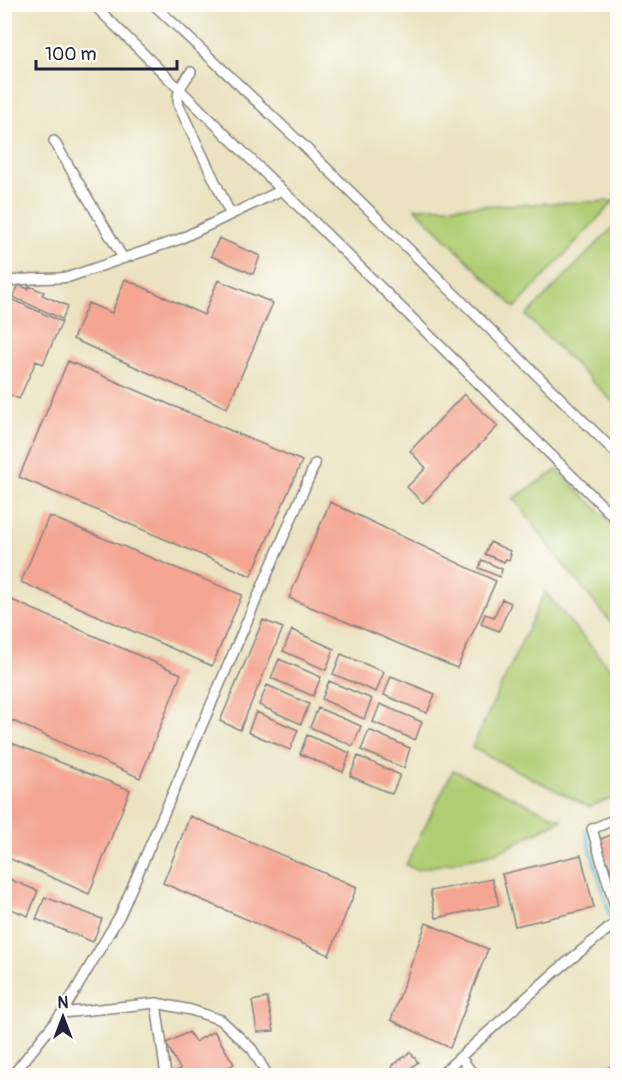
<svg xmlns="http://www.w3.org/2000/svg" width="622" height="1080" viewBox="0 0 622 1080" font-family="Pangolin,sans-serif">
	<rect width="100%" height="100%" fill="#fdfcf7"/>
	<filter id="ink" filterUnits="userSpaceOnUse"><feTurbulence type="fractalNoise" baseFrequency=".0167" numOctaves="2"/><feDisplacementMap in="SourceGraphic" scale="12" xChannelSelector="R" yChannelSelector="G"/><feConvolveMatrix kernelMatrix="1 2 1 2 8 2 1 2 1" color-interpolation-filters="sRGB"/></filter>
	<filter id="wash" filterUnits="userSpaceOnUse"><feTurbulence type="fractalNoise" baseFrequency=".008" numOctaves="4" result="noise"/><feDisplacementMap in="SourceGraphic" scale="24" xChannelSelector="R" yChannelSelector="G"/><feGaussianBlur stdDeviation="1.35" result="paint"/><feColorMatrix in="noise" values="0 0 0 0 0 0 0 0 0 0 0 0 0 0 0 0 0 1.4 0 .05"/><feComposite in="paint" operator="in"/></filter>
	<g filter="url(#wash)">
		<rect width="100%" height="100%" fill="#eae2c0"/>
		<path fill="#b0cd73" stroke="#697857" stroke-width="1.5" d="M614 201 515 308 415 208Z
			M617 223V406L526 316Z
			M557 470 617 528V630L557 557 514 498Z
			M545 592 617 677V796L589 807 472 748Z
			M453 770 562 820 496 853 416 870 406 865Z"/>
		<g fill="none" stroke-linecap="round" stroke-linejoin="round">
			<path stroke="#63b9df" stroke-width="3" d="M585 830 610 916
				M615 933 618 942"/>
		</g>
		<g id="blocks">
			<path fill="#f4a693" d="M4 68 10 75 4 80Z
				M219 238 260 256 253 274 211 256Z
				M125 279 204 315 218 280 273 303 227 408 73 339 88 303 112 313Z
				M19 285 28 289 29 286 44 292 42 295 68 306 62 319 13 297Z
				M4 296 62 322 43 364 36 361 19 399 4 392Z
				M68 361 302 461 251 576 19 477Z
				M464 394 498 426 423 503 407 487 426 468 410 451Z
				M330 502 496 581 457 668 289 598Z
				M49 516 242 595 212 666 21 582Z
				M490 542 510 551 509 554 511 555 509 560 506 559 504 562 485 554Z
				M482 560 502 569 500 577 479 568Z
				M502 599 511 603 499 631 481 624 485 614 494 617Z
				M12 600 181 674 140 778 4 717V618Z
				M263 620 283 628 240 730 220 721Z
				M292 630 334 649 326 670 283 651Z
				M341 654 384 672 376 692 333 674Z
				M279 659 321 677 313 696 271 678Z
				M391 676 435 694 427 713 384 695Z
				M329 681 372 699 364 719 322 699Z
				M267 685 309 704 301 724 259 705Z
				M380 704 422 722 415 740 373 722Z
				M318 708 361 726 353 746 310 727Z
				M256 712 298 730 290 750 248 732Z
				M369 730 410 748 404 768 361 750Z
				M307 735 350 753 343 772 300 754Z
				M4 740 130 790 89 894 4 856Z
				M358 756 400 775 392 794 350 776Z
				M190 816 357 887 329 955 163 883Z
				M611 835 618 851V881L616 882 598 840Z
				M581 855 594 908 515 926 502 874Z
				M4 877 38 891 28 916 4 906Z
				M492 879 499 905 436 918 430 891Z
				M45 897 102 919 93 942 36 919Z
				M426 923 488 949 450 1048 391 1020Z
				M267 998 274 1031 257 1032 252 1001Z
				M214 1031 234 1064 212 1076H176L174 1072 180 1069 166 1043 189 1032 195 1042Z
				M410 1052 418 1062 400 1076 392 1066Z"/>
		</g>
	</g>
	<g filter="url(#ink)">
		<use href="#blocks" fill-opacity="0" stroke="#86827e" stroke-width="1.5"/>
		<g fill="none" stroke-linecap="round" stroke-linejoin="round">
			<defs>
				<path id="minor" d="M93 4 618 521
					M153 4 303 145 618 455
					M191 72C183 83 175 92 179 106L231 215
					M54 141 123 258
					M4 283C26 276 47 280 69 277L180 239 282 190
					M618 818 592 829 618 917
					M156 1003 166 1076
					M62 1013 156 1003 191 1010 221 1020 252 1049 268 1076
					M460 1057 475 1076
					M12 1076 62 1013 120 915 315 464
					M439 1076 555 972 618 921
					M607 1076 618 1066"/>
			</defs>
			<use href="#minor" stroke="#86827e" stroke-width="12"/>
			<use href="#minor" stroke="#fff" stroke-width="9"/>
		</g>
	</g>
	<rect width="622" height="1080" fill="none" stroke="#fdfcf7" stroke-width="24"/>
	<g transform="translate(63 1017)" stroke="#fdfcf7" stroke-width="4.5" paint-order="stroke">
	<path d="M0-4.5L10 22L0 15L-10 22Z" fill="#22223b"/>
	<text y="-9" font-size="16" font-weight="bold" text-anchor="middle" fill="#22223b">N</text>
	</g>
	<path d="M36 60v9h141v-9" fill="none" stroke="#22223b" stroke-width="3"/>
	<text x="45" y="60" font-size="18" fill="#22223b" stroke="#fdfcf7" stroke-width="4.5" paint-order="stroke">100 m</text>
</svg>
